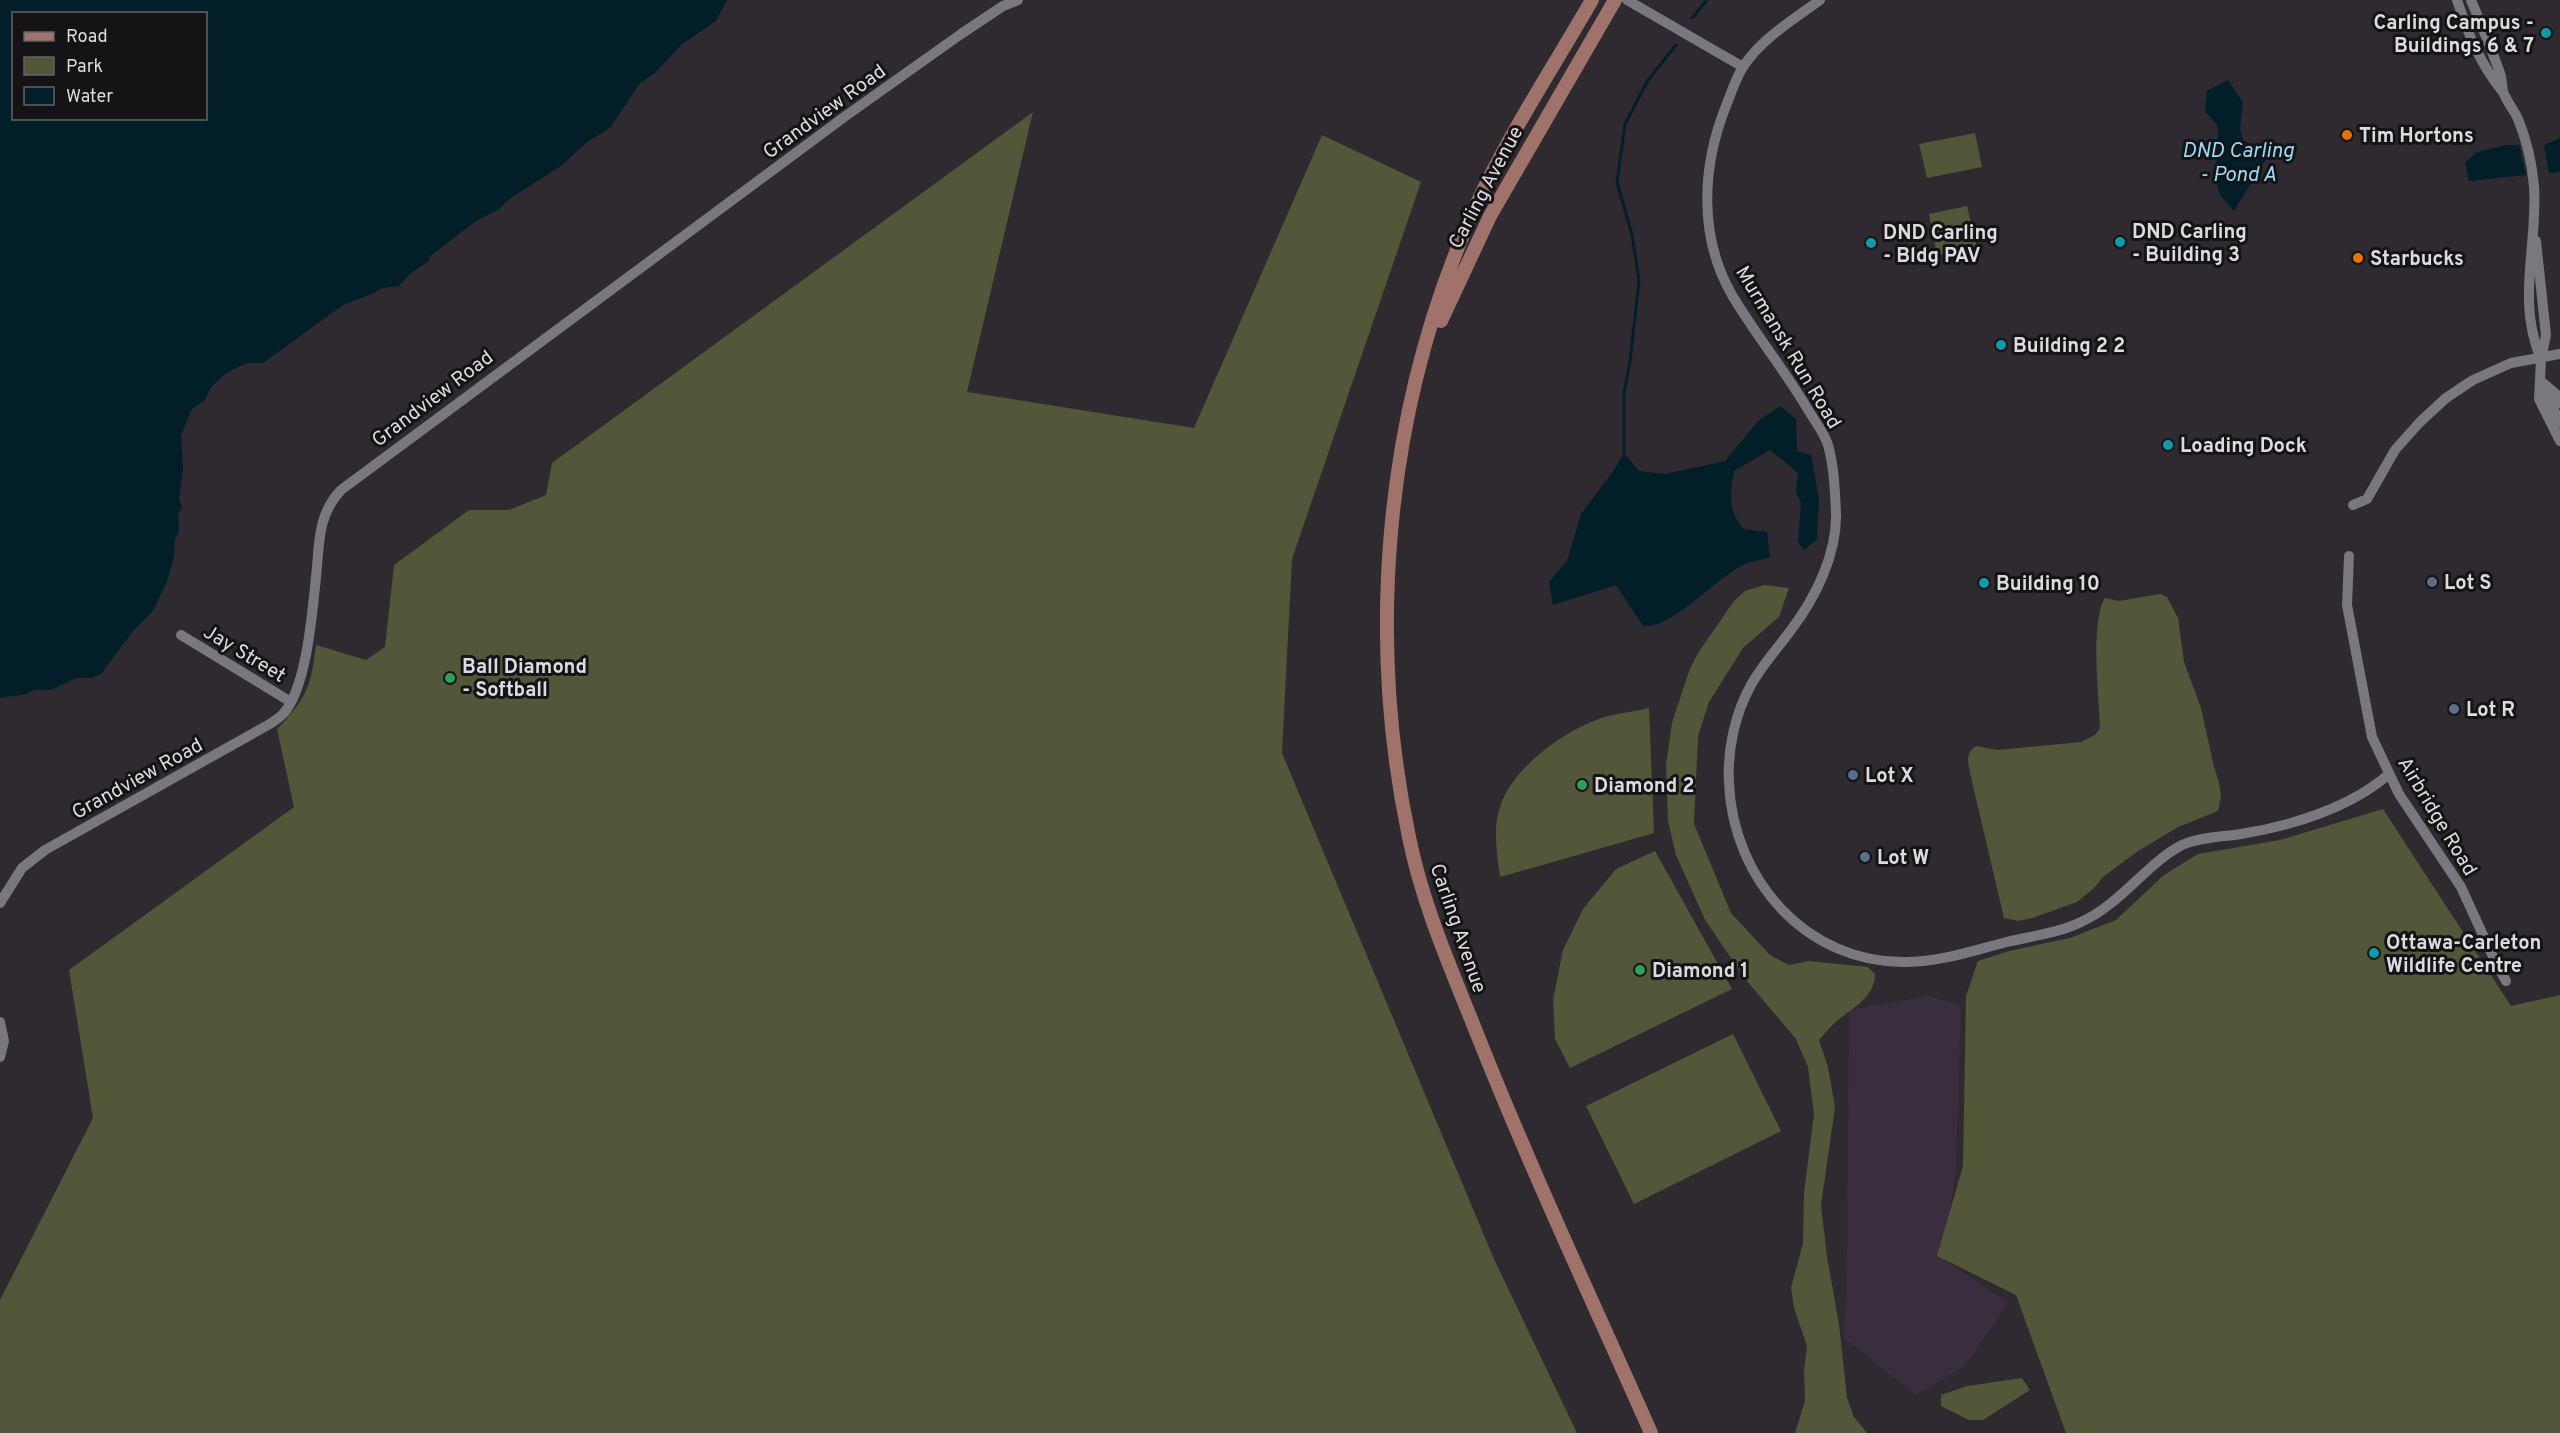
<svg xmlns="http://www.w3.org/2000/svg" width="2560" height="1433" viewBox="0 0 2560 1433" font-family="Overpass,sans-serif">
	<rect width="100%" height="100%" fill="#2e2a30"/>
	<path fill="#392e3d" d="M1928 996 1961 1005 1956 1167 1944 1259 2008 1303 1965 1366 1916 1395 1844 1338 1847 1265 1849 1010Z"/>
	<path fill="#545639" d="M1033 112 967 392 1194 428 1322 135 1421 182 1292 559 1282 753 1494 1259 1577 1433H0V1300L93 1118 69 970 294 807 277 729C307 698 311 686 316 645L366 660 385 647 394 565 469 510H509L546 495 552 463Z
		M1975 133 1982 167 1927 178 1919 144Z
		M1967 206 1977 248 1937 255 1929 214Z
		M1764 585 1789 588 1779 617 1743 648 1709 702 1698 736 1694 824 1731 913 1770 955 1789 965 1809 961 1868 967 1875 974C1874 998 1855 1006 1838 1020 1831 1025 1825 1034 1819 1040L1828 1067 1835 1107 1821 1205 1827 1257 1839 1324 1847 1398 1854 1417 1867 1433H1795L1805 1401 1804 1371 1807 1346 1794 1308 1791 1288 1803 1243 1804 1193 1814 1114 1808 1067 1796 1039 1746 980 1705 920 1676 855 1668 821 1666 765 1672 723 1689 671 1698 653 1734 601 1745 591Z
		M2160 594 2167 597 2178 618 2184 662 2201 708 2214 767 2219 782 2221 797 2218 811 2178 827 2138 851 2103 877 2094 888 2077 902 2032 918 2018 921 2004 918 1970 773C1968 761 1965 754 1976 746L1997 750 2081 742 2095 735 2100 728C2099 699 2090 621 2105 598L2119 601Z
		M1649 708 1654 833 1500 877C1497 853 1492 827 1501 804 1513 768 1564 731 1599 719 1615 713 1633 712 1649 708Z
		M2383 809 2511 1006 2560 995V1433H2066L2016 1295 1937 1256 1963 1166 1966 996 1978 961 2009 951 2070 938 2116 920 2164 875 2198 854 2280 840Z
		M1655 851 1732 989 1570 1068 1555 1039 1553 1000 1563 950 1583 909 1616 869Z
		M1733 1034 1781 1131 1634 1204 1586 1106Z
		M2022 1378 2030 1390 1983 1420H1969L1941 1406V1395L1967 1386Z"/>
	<path fill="#011e29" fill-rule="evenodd" d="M0 0H727L716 21 681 45 655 73 640 83 610 128 587 142 561 166 512 197 499 209 476 221 429 257 430 260 410 274 399 286 382 288 374 293 343 305 263 363H246L225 374 212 386 204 401 191 410 181 436 183 468 179 499 182 507 178 515 179 532 175 539 174 557 166 584 153 611 133 631 101 674 92 678H76L51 690H34L27 694 0 698ZM14 14H206V118H14Z
		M2228 80 2243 103 2240 128 2243 140 2269 154 2234 211 2220 195 2214 175 2219 145 2217 125 2205 111 2207 91Z
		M2560 138V172L2549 173 2544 145Z
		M2506 145H2519L2526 175 2469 181 2465 163 2477 152Z
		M1780 406 1796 419 1797 451 1811 455 1819 499 1817 539 1804 550 1798 542 1801 503 1796 492 1798 473 1770 450 1734 471C1730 493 1728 511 1743 529L1767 532 1770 557C1762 560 1751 561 1743 565 1717 577 1671 630 1643 626L1616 585 1553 605 1549 582 1567 561 1581 514 1614 470 1624 453 1639 471 1665 474 1725 461 1758 421Z"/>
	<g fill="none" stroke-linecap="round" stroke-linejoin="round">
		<path stroke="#011e29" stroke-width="3" d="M1692 18 1707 0
			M1624 453V392L1630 362 1639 280 1632 235 1617 182 1625 124 1648 80 1676 45"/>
		<path stroke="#7b777e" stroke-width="10" d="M1627 0 1743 67
			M1820 0C1794 19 1761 39 1743 67 1736 78 1731 93 1726 106 1702 166 1698 236 1732 295 1755 334 1784 369 1807 408 1814 420 1824 432 1828 445 1834 466 1835 491 1836 513 1837 554 1816 597 1791 630 1778 648 1762 665 1751 685 1735 714 1727 750 1729 783 1733 880 1807 964 1907 962 1940 962 1975 950 2007 942 2031 936 2059 933 2081 922 2120 905 2147 863 2182 845 2200 837 2222 837 2241 834 2291 826 2350 808 2389 774
			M2457 0C2468 34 2480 64 2503 92
			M2471 0C2481 24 2491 48 2500 73 2502 79 2502 85 2503 91 2506 101 2514 110 2518 119 2527 141 2532 164 2534 186 2538 247 2516 300 2541 359
			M2536 241 2546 335 2541 359 2539 399 2560 441
			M2542 382 2556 394 2560 403
			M2543 385 2560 423
			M2353 505 2367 499 2395 450 2420 422 2446 398 2473 380 2511 363 2560 354
			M2349 556 2347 605 2372 737 2399 794 2461 887 2494 959 2506 981
			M181 635 291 702
			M0 903 22 868 45 850 268 725C273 722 279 718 283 714 308 687 313 604 317 567 319 538 320 512 341 490L847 115 961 34 1003 6 1018 0
			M0 1022 4 1041 0 1057"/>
		<path stroke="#a0736a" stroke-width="14" d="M1592 0C1548 76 1496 154 1463 235 1385 423 1367 638 1409 837 1423 907 1453 973 1479 1039 1532 1172 1593 1302 1651 1433
			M1441 321 1490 216 1615 0"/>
	</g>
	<g fill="#0f9aa8" stroke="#151316" stroke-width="2">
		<circle cx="2546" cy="33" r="6"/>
		<circle cx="2120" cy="242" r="6"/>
		<circle cx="1871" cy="243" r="6"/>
		<circle cx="2001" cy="345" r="6"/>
		<circle cx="2168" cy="445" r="6"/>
		<circle cx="1984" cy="583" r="6"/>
		<circle cx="2374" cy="953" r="6"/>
	</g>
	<g fill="#e8710a" stroke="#151316" stroke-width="2">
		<circle cx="2347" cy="135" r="6"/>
		<circle cx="2358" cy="258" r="6"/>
	</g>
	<g fill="#5c6f8a" stroke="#151316" stroke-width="2">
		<circle cx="2432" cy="582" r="6"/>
		<circle cx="2454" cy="709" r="6"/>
		<circle cx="1853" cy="775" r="6"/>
		<circle cx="1865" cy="857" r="6"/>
	</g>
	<g fill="#2e9e5b" stroke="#151316" stroke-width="2">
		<circle cx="450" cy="678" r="6"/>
		<circle cx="1582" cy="785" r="6"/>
		<circle cx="1640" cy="970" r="6"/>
	</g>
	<g text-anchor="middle" stroke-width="6" stroke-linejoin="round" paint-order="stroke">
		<g font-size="20" font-weight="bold" fill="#dedbe0" stroke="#151316" text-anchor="start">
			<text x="2534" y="29" text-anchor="end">Carling Campus -<tspan x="2534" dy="23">Buildings 6 &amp; 7</tspan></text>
			<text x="2359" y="142">Tim Hortons</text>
			<text x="2132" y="238">DND Carling<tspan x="2132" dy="23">- Building 3</tspan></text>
			<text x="1883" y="239">DND Carling<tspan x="1883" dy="23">- Bldg PAV</tspan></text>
			<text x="2370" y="265">Starbucks</text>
			<text x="2013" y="352">Building 2 2</text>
			<text x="2180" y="452">Loading Dock</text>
			<text x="2444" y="589">Lot S</text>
			<text x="1996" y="590">Building 10</text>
			<text x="462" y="673">Ball Diamond<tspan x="462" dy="23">- Softball</tspan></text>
			<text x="2466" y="716">Lot R</text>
			<text x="1865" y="782">Lot X</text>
			<text x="1594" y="792">Diamond 2</text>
			<text x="1877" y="864">Lot W</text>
			<text x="2386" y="949">Ottawa-Carleton<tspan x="2386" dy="23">Wildlife Centre</tspan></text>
			<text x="1652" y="977">Diamond 1</text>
		</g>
		<g font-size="20" fill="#dedbe0" stroke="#151316">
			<text transform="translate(824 111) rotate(-36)" y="7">Grandview Road</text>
			<text transform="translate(1485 187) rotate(-62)" y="7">Carling Avenue</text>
			<text transform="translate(1789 347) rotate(59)" y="7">Murmansk Run Road</text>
			<text transform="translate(432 398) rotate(-37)" y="7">Grandview Road</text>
			<text transform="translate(245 653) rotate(31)" y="7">Jay Street</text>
			<text transform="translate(137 778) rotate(-29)" y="7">Grandview Road</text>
			<text transform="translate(2438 816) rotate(59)" y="7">Airbridge Road</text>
			<text transform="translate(1459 928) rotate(71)" y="7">Carling Avenue</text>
		</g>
		<g font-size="21" font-style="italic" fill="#97dbf7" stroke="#151316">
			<text x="2238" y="157">DND Carling<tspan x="2238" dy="24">- Pond A</tspan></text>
		</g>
	</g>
	<rect x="12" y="12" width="195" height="108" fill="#151316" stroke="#656367" stroke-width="1.5"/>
	<rect x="24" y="32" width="30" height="9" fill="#a0736a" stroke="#656367" stroke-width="1.5"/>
	<text x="66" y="42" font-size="18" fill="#dedbe0">Road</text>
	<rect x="24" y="57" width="30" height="18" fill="#545639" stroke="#656367" stroke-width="1.5"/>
	<text x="66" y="72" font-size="18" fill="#dedbe0">Park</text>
	<rect x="24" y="87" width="30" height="18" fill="#011e29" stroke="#656367" stroke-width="1.5"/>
	<text x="66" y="102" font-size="18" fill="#dedbe0">Water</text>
</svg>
